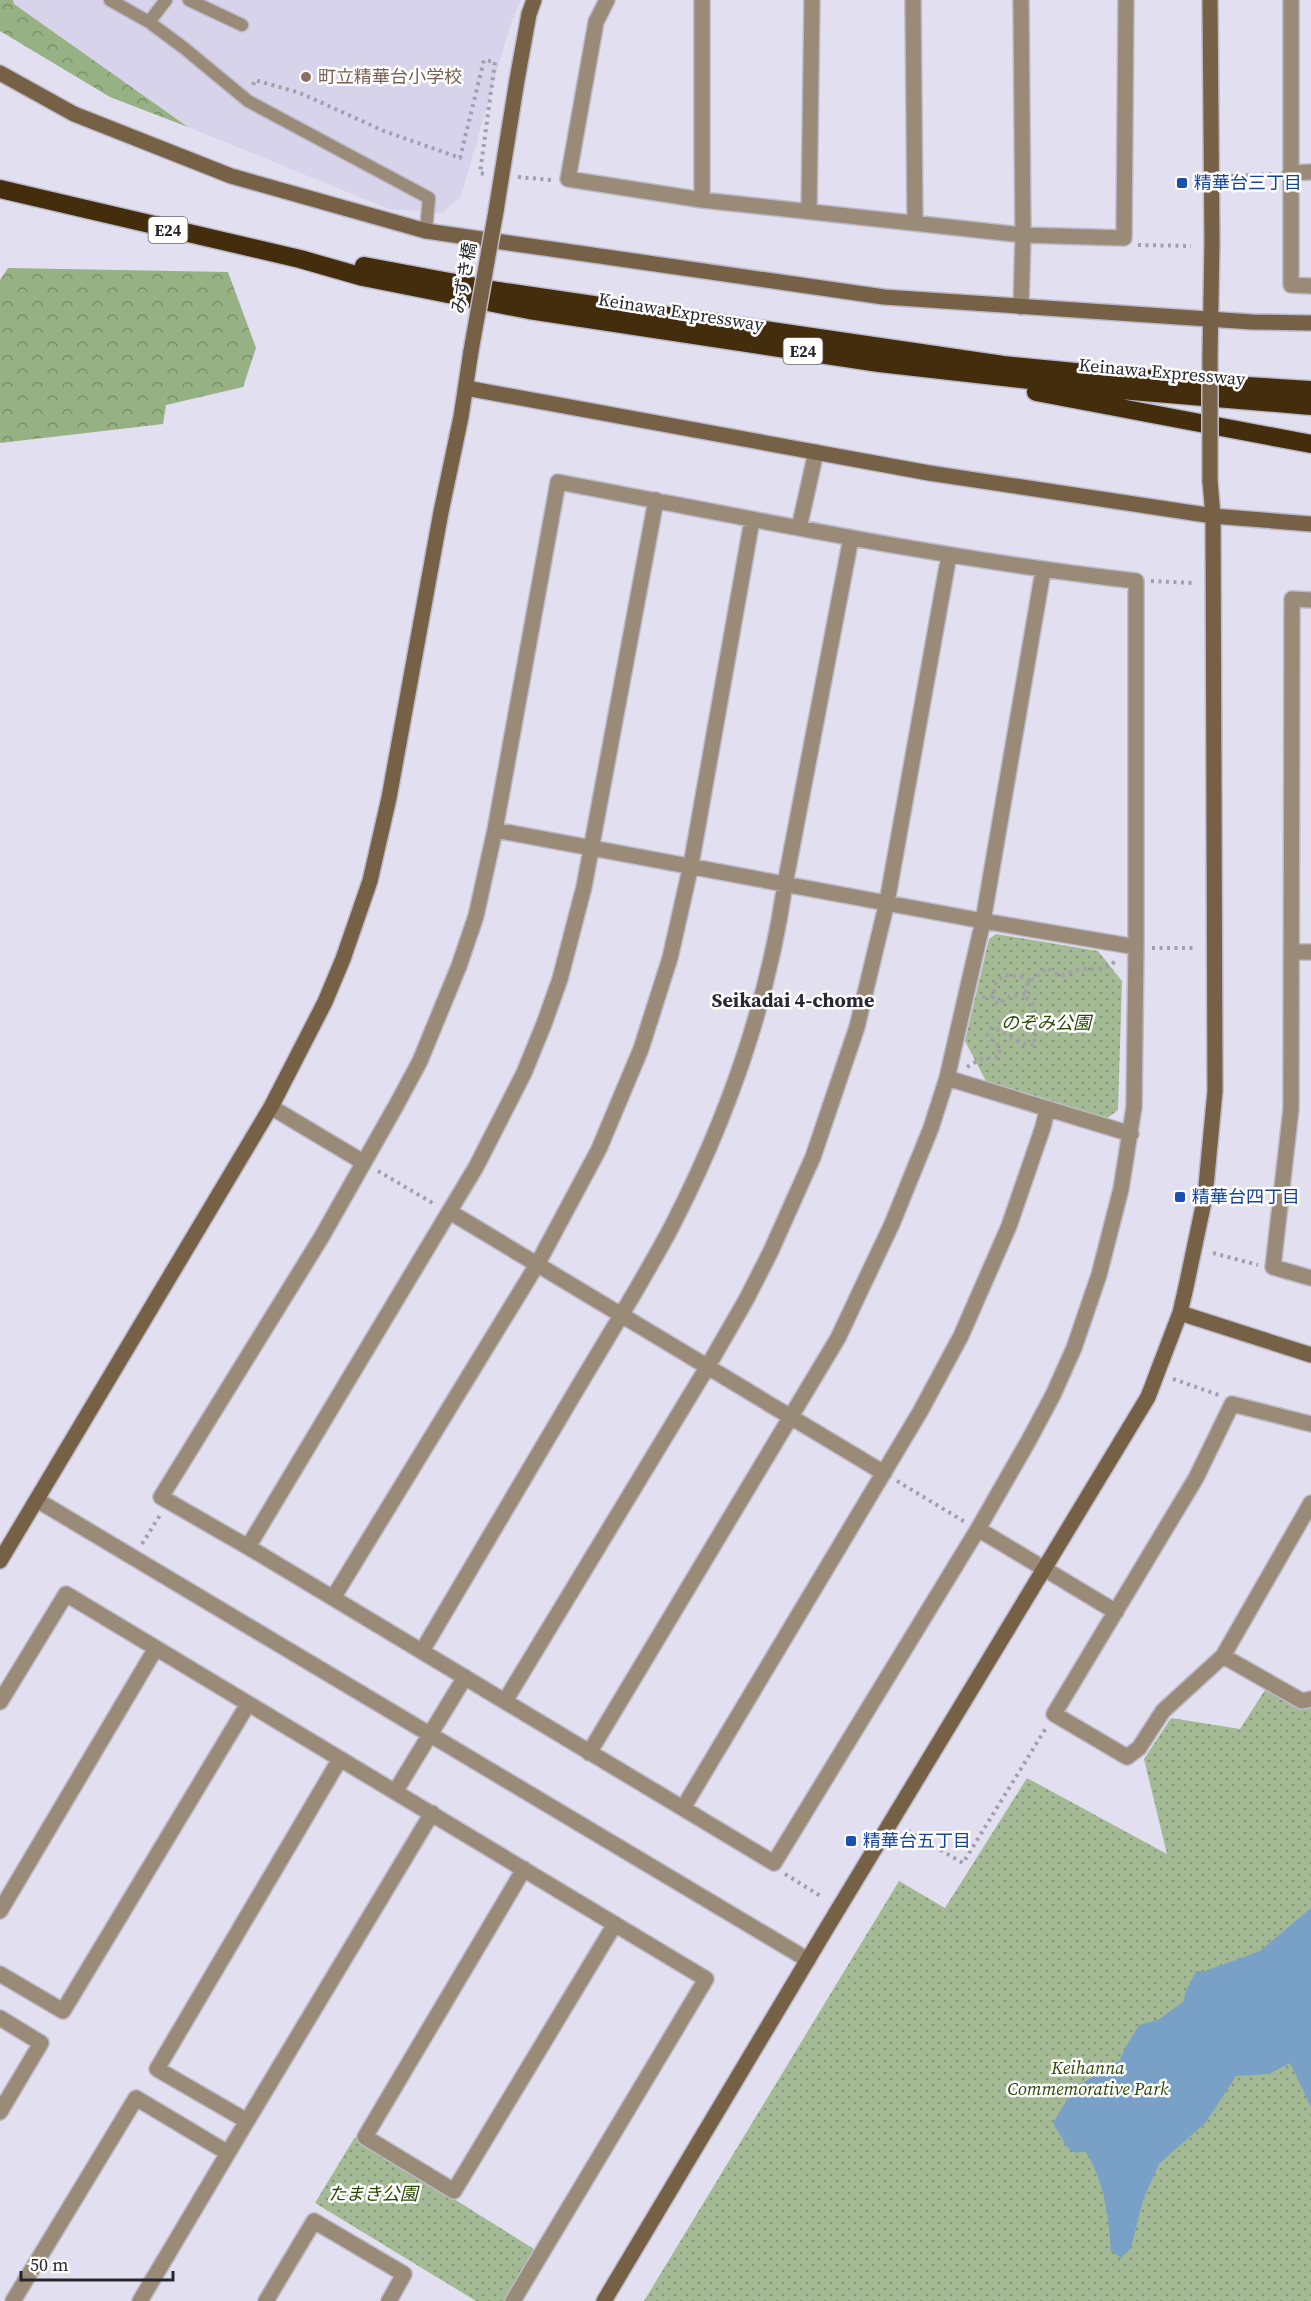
<svg xmlns="http://www.w3.org/2000/svg" width="1311" height="2301" viewBox="0 0 1311 2301" font-family="'Source Serif 4','Noto Sans JP',serif">
	<defs>
		<pattern id="forest-crowns" width="20" height="18" patternUnits="userSpaceOnUse" patternTransform="scale(1.5)"><rect width="20" height="18" fill="#96b183"/><path d="M2 6a3 3 0 1 1 6 0M12 15a3 3 0 1 1 6 0" fill="none" stroke="#7a906b"/></pattern>
		<pattern id="park-dots" width="8" height="8" patternUnits="userSpaceOnUse" patternTransform="scale(1.5)"><rect width="8" height="8" fill="#a3ba94"/><path d="M2 2h.1M6 6h.1" fill="none" stroke="#859779" stroke-width="1.8" stroke-linecap="round"/></pattern>
	</defs>
	<rect width="100%" height="100%" fill="#e1dff0"/>
	<path fill="#d6d3eb" d="M13 0H521L510 26 461 196 443 213 389 209 188 127 14 4Z"/>
	<path fill="url(#forest-crowns)" d="M0 0H13L14 4 188 127 110 97 0 31Z
		M8 268 228 272 256 348 243 387 166 405 163 424 0 443V280Z"/>
	<path fill="url(#park-dots)" d="M996 934 1098 951 1122 981 1118 1110 1106 1119 987 1083 965 1041 989 939Z
		M1265 1690 1304 1709 1311 1708V2301H644L899 1881 945 1908 1027 1778 1167 1854 1144 1759 1171 1718 1240 1729Z
		M355 2137 537 2251 507 2301H476L315 2203Z"/>
	<path fill="#79a1c7" d="M1311 1908V2107L1290 2063 1269 2074 1236 2076 1206 2122 1159 2164 1143 2200 1131 2248 1121 2258 1111 2251C1109 2218 1104 2179 1085 2151L1075 2153 1067 2147 1053 2123 1074 2088 1120 2060 1124 2050 1139 2025 1158 2020 1184 2001 1185 1993 1196 1971H1205L1260 1951Z"/>
	<g fill="none" stroke-linecap="round" stroke-linejoin="round">
		<defs>
			<path id="lane" d="M110 0 149 22
				M166 0 149 22 184 48 248 101 429 198 426 231
				M189 0 242 25"/>
			<path id="street" d="M607 0 596 22 568 179 702 200 1023 235 1124 238 1126 0
				M702 0V200
				M913 0 915 223
				M1021 0 1023 235 1021 307
				M1291 0V285L1311 286
				M1290 173 1311 172
				M809 211 812 0
				M558 482C750 518 941 559 1136 581V947L1134 1107 1121 1189 1099 1275 1074 1348 1053 1395 1029 1440 978 1529 774 1863 248 1547 161 1497 321 1238 397 1104 420 1061 459 966 476 916 495 830Z
				M799 528 816 452
				M1311 600 1292 599 1291 1109 1273 1267 1311 1278
				M495 830 983 921 1136 947
				M1292 952H1311
				M947 1078 1131 1134
				M271 1107 363 1162
				M450 1212 884 1473
				M1311 1424 1232 1404 1196 1478 1054 1714 1127 1757 1139 1748 1163 1711 1223 1656 1311 1503
				M37 1500 808 1960
				M978 1529 1116 1612
				M248 1547 476 1167 524 1073 544 1024 560 979 584 887 656 500
				M333 1598 538 1263 599 1149 641 1049 670 958 691 865 752 520
				M422 1651C473 1565 523 1480 574 1394 607 1338 642 1283 672 1226 727 1119 768 1003 785 884L851 538
				M1223 1656 1302 1701 1311 1699
				M505 1701 708 1366 746 1300 770 1253 813 1157 857 1027 887 902 949 555
				M0 1702 66 1594 706 1979 513 2301
				M589 1753 838 1338 892 1224 931 1128 947 1078 983 921 1043 571
				M340 1759 157 2069 247 2121 432 1813
				M395 1792 465 1677
				M683 1808 920 1412 961 1336 1009 1226 1043 1127 1047 1110
				M524 1869 365 2137 454 2191 615 1924
				M0 1911 156 1648
				M0 1974 63 2011 248 1704
				M0 2018 41 2043 0 2112
				M228 2153 247 2121
				M13 2301 136 2098 228 2153 140 2301
				M266 2301 314 2221 404 2274 389 2301"/>
			<path id="secondary" d="M0 73 74 114 231 176 426 231 884 297 1252 322 1311 323
				M496 211 517 80 529 14 534 0
				M1210 356 1212 242 1210 0
				M466 388 929 473 1213 516 1311 524
				M1180 1313 1311 1355
				M0 1561 271 1107 325 1002 343 959 370 881 389 798 441 512 461 417 471 351
				M604 2301 828 1926 1148 1397 1180 1313 1186 1287 1205 1197 1215 1091 1213 516 1210 481"/>
			<path id="highway" d="M0 189 300 259 363 277 529 310 879 363 1120 390 1311 406
				M364 266 498 291 1003 365 1179 382 1311 390
				M1036 392 1311 444"/>
		</defs>
		<use href="#lane" stroke="#bcbac9" stroke-width="15"/>
		<use href="#street" stroke="#bcbac9" stroke-width="18"/>
		<use href="#secondary" stroke="#bcbac9" stroke-width="18"/>
		<use href="#highway" stroke="#bcbac9" stroke-width="21"/>
		<path stroke="#a19fad" stroke-width="4" stroke-dasharray="3 4.5" stroke-linecap="butt" d="M253 85 255 80 300 93 384 131 460 158 484 60 495 62 480 173 485 174
			M1231 176 1274 174
			M518 177 552 180
			M1138 245 1191 246
			M1151 581 1192 583
			M1152 948H1194
			M993 996V1001L999 1004 1007 997 1025 994
			M982 997 993 996 996 983 1003 975 1023 977 1029 980
			M967 1067 981 1059 998 1057 1000 1050 998 1045 987 1036 991 1028C1005 1029 1017 1047 1035 1045L1034 1033 1037 1023 1033 1015 1032 1004C1023 996 1026 990 1029 980L1035 979 1040 973 1048 968C1051 971 1057 975 1061 975 1066 976 1070 972 1075 971 1091 965 1095 976 1116 961
			M378 1171 436 1205
			M1213 1253 1258 1265
			M1173 1379 1219 1395
			M897 1481 965 1522
			M142 1544 160 1515
			M908 1831 963 1863 1046 1728
			M785 1874 822 1897"/>
		<use href="#lane" stroke="#9a8a78" stroke-width="12"/>
		<use href="#street" stroke="#9a8a78" stroke-width="15"/>
		<use href="#secondary" stroke="#776146" stroke-width="15"/>
		<use href="#highway" stroke="#442d0c" stroke-width="18"/>
		<defs>
			<path id="secondary-bridge" d="M471 351 496 211
				M1210 356V481"/>
		</defs>
		<use href="#secondary-bridge" stroke="#bcbac9" stroke-width="18" stroke-linecap="butt"/>
		<use href="#secondary-bridge" stroke="#776146" stroke-width="15"/>
	</g>
	<circle fill="#8d6e63" stroke="#fff" stroke-width="2" cx="306" cy="77" r="6"/>
	<g fill="#1a4fb4" stroke="#fff" stroke-width="2">
		<rect x="1176" y="177" width="12" height="12" rx="3"/>
		<rect x="1174" y="1191" width="12" height="12" rx="3"/>
		<rect x="845" y="1835" width="12" height="12" rx="3"/>
	</g>
	<g text-anchor="middle" stroke-width="5" stroke-linejoin="round" paint-order="stroke">
		<g fill="#fff" stroke="#68676b" stroke-width="1.5">
			<rect x="148.5" y="217" width="39" height="26" rx="4.5"/>
			<rect x="783.5" y="338" width="39" height="26" rx="4.5"/>
		</g>
		<g font-size="16" font-weight="bold" fill="#27262c">
			<text x="168" y="236">E24</text>
			<text x="803" y="357">E24</text>
		</g>
		<g font-size="18" fill="#785e54" stroke="#fff" text-anchor="start">
			<text x="318" y="83">町立精華台小学校</text>
		</g>
		<g font-size="18" fill="#164399" stroke="#fff" text-anchor="start">
			<text x="1194" y="189">精華台三丁目</text>
			<text x="1192" y="1203">精華台四丁目</text>
			<text x="863" y="1847">精華台五丁目</text>
		</g>
		<g font-size="18" fill="#27262c" stroke="#fff">
			<text transform="translate(464 278) rotate(-80)" y="6">みずき橋</text>
			<text transform="translate(681 312) rotate(9)" y="6">Keinawa Expressway</text>
			<text transform="translate(1162 372) rotate(5)" y="6">Keinawa Expressway</text>
		</g>
		<g font-size="18" font-style="italic" fill="#274700" stroke="#fff">
			<text x="1046" y="1029">のぞみ公園</text>
			<text x="1088" y="2074">Keihanna<tspan x="1088" dy="21">Commemorative Park</tspan></text>
			<text x="373" y="2200">たまき公園</text>
		</g>
		<g font-size="20" font-weight="bold" fill="#2a2835" stroke="#fff">
			<text x="793" y="1007">Seikadai 4-chome</text>
		</g>
	</g>
	<path d="M21 2271v9h152v-9" fill="none" stroke="#27262c" stroke-width="3"/>
	<text x="30" y="2271" font-size="18" fill="#27262c" stroke="#ffffff" stroke-width="4.5" paint-order="stroke">50 m</text>
</svg>
